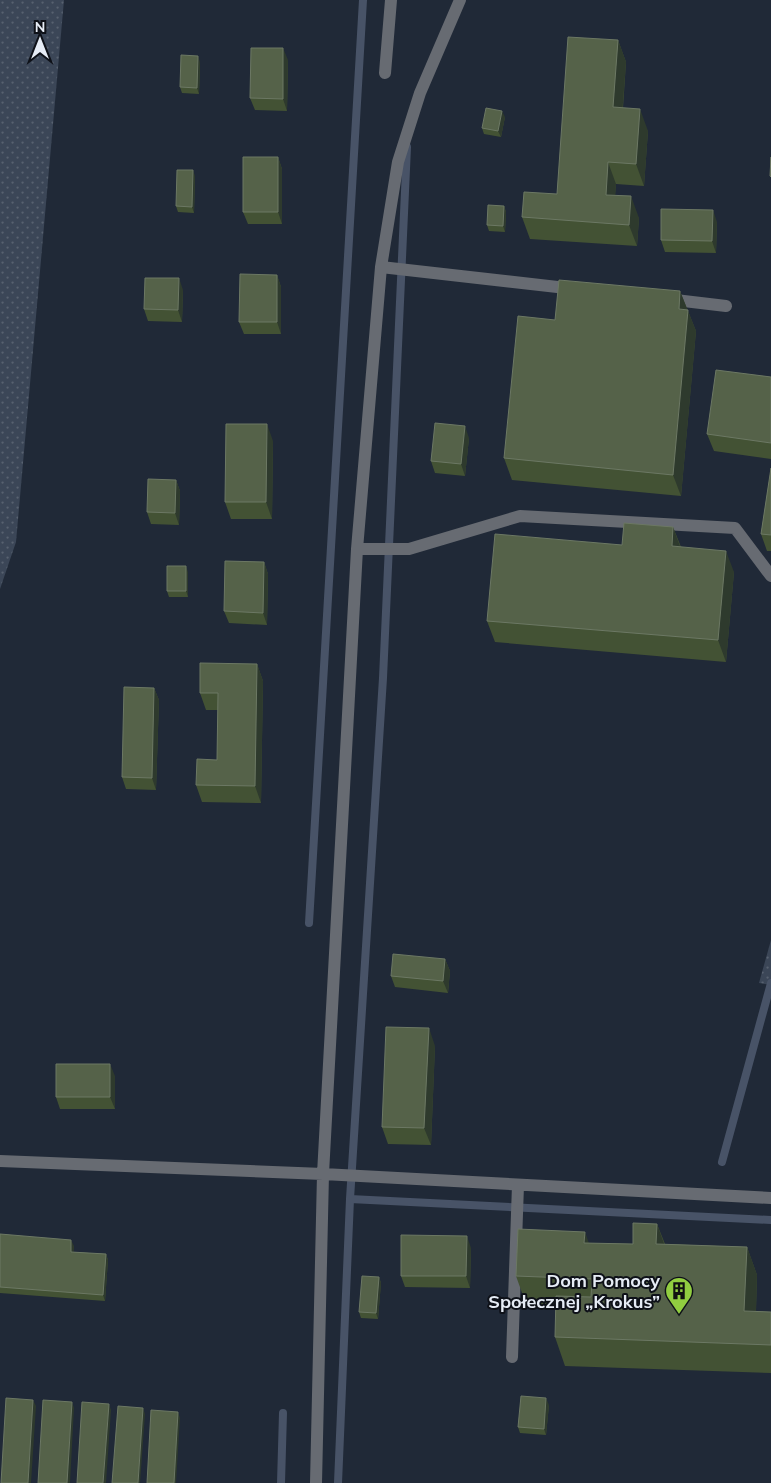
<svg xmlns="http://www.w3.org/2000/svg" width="771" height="1483" viewBox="0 0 771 1483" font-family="Mulish,sans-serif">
	<defs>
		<pattern id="grass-dots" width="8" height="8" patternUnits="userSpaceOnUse" patternTransform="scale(1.25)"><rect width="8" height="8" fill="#3b4657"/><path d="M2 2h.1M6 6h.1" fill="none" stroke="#576170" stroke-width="1.8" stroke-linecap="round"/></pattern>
	</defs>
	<rect width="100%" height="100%" fill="#202937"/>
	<path fill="url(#grass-dots)" d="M0 0H64L16 542 0 589Z
		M771 940V985L759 983Z"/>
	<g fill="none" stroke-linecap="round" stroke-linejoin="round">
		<path stroke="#485367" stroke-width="8" d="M309 923 363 0
			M722 1162 771 983
			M350 1199 771 1220
			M281 1483 283 1413
			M338 1483 350 1199 383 678 407 147"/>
		<path stroke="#676b72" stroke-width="12" d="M385 73 391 0
			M381 267 575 289
			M667 299 726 306
			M357 549H409L520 516 735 528 771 576
			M0 1161 323 1174 771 1198
			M512 1357 518 1185
			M316 1483 323 1174 357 549 381 267 398 162 420 93 460 0"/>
	</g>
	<path fill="#435234" d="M618 40 626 62 623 108 648 131 644 186 616 184 615 195 639 218 637 246 530 239 522 217 557 194Z
		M288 60 287 111 255 110 250 98Z
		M200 62 199 94 182 93 180 87Z
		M505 117 501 137 484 134 482 128Z
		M278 157 282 169V224H248L243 212Z
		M195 176 194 213 178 212 176 206Z
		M504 206 506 212 505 232 489 231 487 225Z
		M717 222 716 253 665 252 661 240Z
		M277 275 281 287V334H244L239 322Z
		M183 290 182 322 148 321 144 309Z
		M680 291 696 331 681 496 512 480 504 458 555 320Z
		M771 377V459L714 451 707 434Z
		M469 438 465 476 435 473 431 461Z
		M273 441 272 519H231L225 502Z
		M771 468V551H767L761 534Z
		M176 480 180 491 179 525 151 524 147 512Z
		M673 527 681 547 734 572 726 662 495 642 487 621 622 545Z
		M264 562 268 574 267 625 229 623 224 611Z
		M188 572V597H169L167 591Z
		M257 664 263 681 261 803 202 802 196 785 217 760 218 710H206L200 693Z
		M154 688 159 700 156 790 126 789 122 777Z
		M445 959 450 971 448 993 395 987 391 976Z
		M435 1046 431 1145 388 1144 382 1127Z
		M115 1076V1109H60L56 1097Z
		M657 1224 665 1244 747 1247 757 1275 756 1311 771 1312V1373L565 1366 555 1337 556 1305 526 1304 516 1276 589 1243 633 1244Z
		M0 1234 74 1246 73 1252 106 1254 108 1260 105 1301 0 1293Z
		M471 1248 470 1288 405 1287 401 1276Z
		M379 1277 381 1283 378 1319 361 1318 359 1312Z
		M549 1405 546 1435 520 1433 518 1427Z"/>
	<path fill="#2e3a2d" d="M618 40 626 62 621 129 613 107Z
		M283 48 288 60 287 111 283 99Z
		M198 56 200 62 199 94 197 88Z
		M640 109 648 131 644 186 636 164Z
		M502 111 505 117 501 137 498 131Z
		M278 157 282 169V224L278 212Z
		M608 162 616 184 614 216 606 195Z
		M193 170 195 176 194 213 192 207Z
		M631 196 639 218 637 246 629 225Z
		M504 206 506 212 505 232 503 226Z
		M713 210 717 222 716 253 712 241Z
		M277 275 281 287V334L277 322Z
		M179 278 183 290 182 322 178 310Z
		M680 291 696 331 681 496 673 475 679 309Z
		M267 424 273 441 272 519 266 502Z
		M465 426 469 438 465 476 461 464Z
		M176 480 180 491 179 525 175 513Z
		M673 527 681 549 672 546Z
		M726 551 734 572 726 662 718 640Z
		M264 562 268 574 267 625 263 613Z
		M186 566 188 572V597L186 591Z
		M257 664 263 681 261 803 255 786Z
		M154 688 159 700 156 790 152 778Z
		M445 959 450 971 448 993 443 981Z
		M429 1028 435 1046 431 1145 424 1128Z
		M110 1064 115 1076V1109L110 1097Z
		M657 1224 667 1252 656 1244Z
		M585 1232 595 1260 584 1243Z
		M467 1236 471 1248 470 1288 466 1276Z
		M71 1240 74 1246 73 1258 71 1252Z
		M747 1247 757 1275 755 1339 744 1311Z
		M106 1254 108 1260 105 1301 103 1295Z
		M379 1277 381 1283 378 1319 376 1313Z
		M546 1398 549 1405 546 1435 544 1429Z
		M33 1400 36 1406 31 1483H28Z
		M72 1402 74 1408 70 1483H67Z
		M109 1404 111 1410 106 1483H103Z
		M143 1408 145 1414 140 1483H138Z
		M178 1412 180 1418 176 1483H174Z"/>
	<path fill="#556249" stroke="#6c7864" d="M568 37 618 40 613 107 640 109 636 164 608 162 606 195 631 196 629 225 522 217 524 192 557 194Z
		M251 48H283V99L250 98Z
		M181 55 198 56 197 88 180 87Z
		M486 108 502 111 498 131 482 128Z
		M243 157H278V212H243Z
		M771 157V177L770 176Z
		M177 170H193L192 207 176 206Z
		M488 205 504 206 503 226 487 225Z
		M661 209 713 210 712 241 661 240Z
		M240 274 277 275V322H239Z
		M145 278H179L178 310 144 309Z
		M559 280 680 291 679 309 688 310 673 475 504 458 518 316 555 320Z
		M716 370 771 377V443L707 434Z
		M435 423 465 426 461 464 431 461Z
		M226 424H267L266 502H225Z
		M771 468V535L761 534Z
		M148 479 176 480 175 513 147 512Z
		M624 523 673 527 672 546 726 551 718 640 487 621 495 534 622 545Z
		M225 561 264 562 263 613 224 611Z
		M167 566H186V591H167Z
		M200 663 257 664 255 786 196 785 197 759 217 760 218 693H200Z
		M124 687 154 688 152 778 122 777Z
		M393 954 445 959 443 981 391 976Z
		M386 1027 429 1028 424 1128 382 1127Z
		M56 1064H110V1097H56Z
		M633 1223 657 1224 656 1244 747 1247 744 1311 771 1312V1345L555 1337 556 1296 591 1297 592 1279 516 1276 518 1229 585 1232 584 1243 633 1244Z
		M0 1234 71 1240V1252L106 1254 103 1295 0 1287Z
		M401 1235 467 1236 466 1276H401Z
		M362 1276 379 1277 376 1313 359 1312Z
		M521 1396 546 1398 544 1429 518 1427Z
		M6 1398 33 1400 28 1483H1Z
		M43 1400 72 1402 67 1483H38Z
		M82 1402 109 1404 103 1483H77Z
		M118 1406 143 1408 138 1483H112Z
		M151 1410 178 1412 174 1483H147Z"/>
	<defs>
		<symbol id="building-pin" viewBox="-11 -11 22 30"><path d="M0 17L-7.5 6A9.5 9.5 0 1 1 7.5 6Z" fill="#91cd40" stroke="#0e1118"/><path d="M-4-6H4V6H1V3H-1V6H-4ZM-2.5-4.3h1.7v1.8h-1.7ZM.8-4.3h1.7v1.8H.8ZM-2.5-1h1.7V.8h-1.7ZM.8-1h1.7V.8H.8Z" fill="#111"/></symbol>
	</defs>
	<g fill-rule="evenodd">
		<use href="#building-pin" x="663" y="1275" width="32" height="43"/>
	</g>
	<g text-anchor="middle" stroke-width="4" stroke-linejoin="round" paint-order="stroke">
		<g font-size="18" font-weight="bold" fill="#e6ecf5" stroke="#0e1118" text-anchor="end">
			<text x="660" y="1287">Dom Pomocy<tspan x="660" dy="21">Społecznej „Krokus”</tspan></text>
		</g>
	</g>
	<g transform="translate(40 40)" stroke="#0e1118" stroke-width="4" paint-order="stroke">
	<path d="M0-4L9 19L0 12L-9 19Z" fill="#e6ecf5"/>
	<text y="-8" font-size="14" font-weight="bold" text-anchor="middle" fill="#e6ecf5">N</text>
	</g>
</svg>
